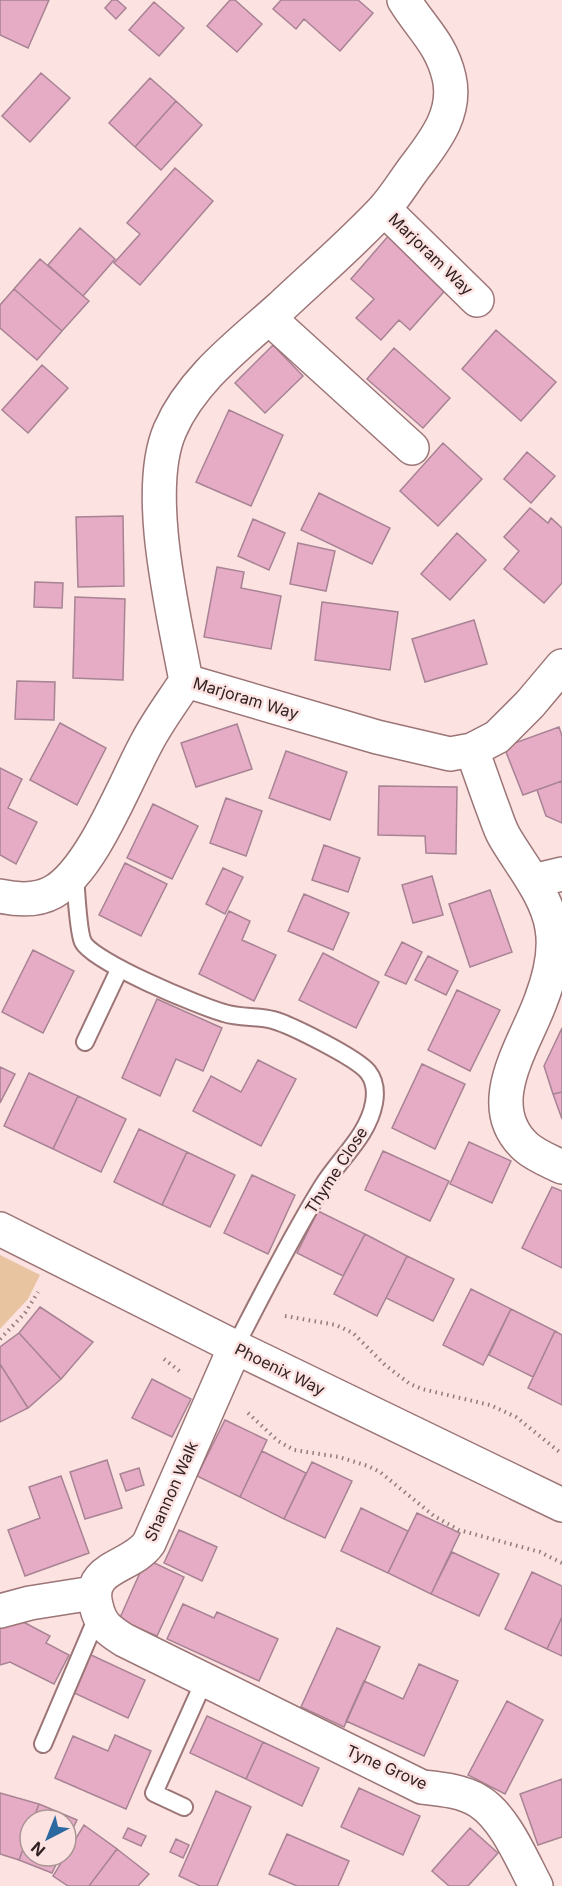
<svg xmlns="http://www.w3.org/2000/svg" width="562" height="1886" viewBox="0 0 562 1886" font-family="Inter,sans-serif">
	<rect width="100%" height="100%" fill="#fde2e2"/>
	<path fill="#e8c4a1" d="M0 1255 40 1275 28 1299 0 1329Z"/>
	<path fill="#e6acc6" stroke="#a78393" stroke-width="1.5" d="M0 0H49L28 48 0 35Z
		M112 0H117L126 8 116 19 105 8Z
		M230 0H235L262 24 237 52 207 26Z
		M281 0H358L373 13 340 51 304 19 296 29 273 9Z
		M154 2 184 28 159 56 129 30Z
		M41 73 70 98 30 142 2 116Z
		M150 78 176 101 135 147 109 123Z
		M176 101 202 125 161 170 135 147Z
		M175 168 213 201 140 285 114 263 140 234 127 223Z
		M80 228 115 259 83 296 48 265Z
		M390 234 449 286 410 330 399 320 381 340 356 318 374 299 351 279Z
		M40 259 89 301 62 331 14 289Z
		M14 289 62 331 37 360 0 328V305Z
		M496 330 556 382 521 421 462 369Z
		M273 345 303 376 265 413 235 383Z
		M394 348 450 398 423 428 367 379Z
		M42 365 68 388 28 433 2 410Z
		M229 410 283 435 251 506 196 482Z
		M443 443 482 479 438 526 400 491Z
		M527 452 555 476 531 503 504 479Z
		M319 493 390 528 372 564 301 530Z
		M530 508 548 523 551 518 562 528V583L544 603 504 569 519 551 504 537Z
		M123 516 124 586 78 587 76 517Z
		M253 519 285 533 269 570 238 556Z
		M457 533 486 560 450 600 421 574Z
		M298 543 335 551 326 591 290 584Z
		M217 567 244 572 241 588 281 596 271 649 204 637Z
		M35 582 63 583 62 608 34 607Z
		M75 597 125 599 123 680 73 678Z
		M322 602 398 612 390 670 315 660Z
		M474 620 487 664 425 682 412 639Z
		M17 681 55 682 54 720 15 719Z
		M60 723 106 748 77 805 30 780Z
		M237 724 252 769 196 787 181 743Z
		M559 727 562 736V781L523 795 504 747Z
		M286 751 347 772 330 820 269 798Z
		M0 768 22 779 8 808 37 822 16 864 0 855Z
		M562 781V823L546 816 537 790Z
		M379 786 457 787 456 854 426 853 425 836 378 835Z
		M226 798 262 811 246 856 210 843Z
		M153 804 198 826 172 879 127 858Z
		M324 845 360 858 348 892 312 880Z
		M125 863 167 884 141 936 99 915Z
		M223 868 243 877 225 914 206 904Z
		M432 876 443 915 413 923 402 885Z
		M490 890 512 952 470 967 449 904Z
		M304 894 349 913 333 950 288 931Z
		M229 911 250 921 242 940 276 955 254 1001 199 974Z
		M402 942 422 952 406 984 385 975Z
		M33 950 74 971 43 1033 2 1012Z
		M323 953 379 982 356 1028 299 1000Z
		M428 956 458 971 446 995 415 980Z
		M457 990 500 1010 470 1071 428 1050Z
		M157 999 222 1028 203 1071 176 1059 160 1096 122 1078Z
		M562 1028V1092L553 1094 544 1066Z
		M258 1060 296 1079 261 1146 193 1111 211 1076 241 1092Z
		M422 1064 465 1084 435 1149 392 1128Z
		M0 1067 15 1074 0 1103Z
		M29 1073 78 1096 53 1149 4 1126Z
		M562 1092V1119L553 1094Z
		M78 1096 126 1119 101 1172 53 1149Z
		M139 1129 187 1152 162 1205 114 1182Z
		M469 1142 511 1161 492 1203 450 1184Z
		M383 1151 449 1181 430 1221 365 1190Z
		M187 1152 235 1175 210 1227 162 1205Z
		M252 1175 295 1195 268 1254 224 1233Z
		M552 1187 562 1191V1268L522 1248Z
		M318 1211 365 1234 343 1276 297 1253Z
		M365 1234 407 1256 377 1316 334 1294Z
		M407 1256 454 1279 433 1321 386 1298Z
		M471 1289 511 1309 483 1365 443 1345Z
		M40 1307 93 1342 61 1379 19 1333Z
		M511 1309 555 1331 533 1377 489 1355Z
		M555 1331 562 1335V1405L528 1388Z
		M19 1333 61 1379 28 1408 0 1364V1347Z
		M0 1364 28 1408 0 1422Z
		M152 1379 191 1399 172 1437 132 1418Z
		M225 1420 267 1440 240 1497 197 1476Z
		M262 1451 306 1473 284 1519 240 1497Z
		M107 1460 122 1508 85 1519 70 1472Z
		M312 1462 352 1481 325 1538 284 1519Z
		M139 1468 144 1485 126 1491 120 1474Z
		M61 1476 89 1553 25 1576 8 1530 40 1518 29 1487Z
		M361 1508 408 1531 388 1573 341 1551Z
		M417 1513 460 1533 431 1594 388 1573Z
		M179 1530 217 1547 202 1581 164 1563Z
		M452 1552 499 1574 479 1616 431 1594Z
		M146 1559 184 1577 157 1636 119 1620Z
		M532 1572 562 1586V1617L547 1649 505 1629Z
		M183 1604 214 1618 217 1612 278 1639 259 1681 167 1639Z
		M12 1616 50 1636 46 1643 69 1655 54 1684 10 1662 0 1665V1620Z
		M562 1617V1656L547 1649Z
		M337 1628 380 1647 344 1727 301 1707Z
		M89 1654 145 1680 128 1718 72 1692Z
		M419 1664 458 1681 424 1756 346 1721 364 1681 403 1699Z
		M507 1701 543 1720 505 1794 468 1775Z
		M207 1716 263 1742 246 1779 190 1753Z
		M115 1735 151 1751 126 1809 55 1778 73 1736 108 1751Z
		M263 1742 319 1768 302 1806 246 1779Z
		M562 1779V1837L538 1845 520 1794Z
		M359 1788 420 1816 403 1855 341 1827Z
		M216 1791 251 1807 217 1886H200L179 1876Z
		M0 1793 39 1804 33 1820H30V1830L19 1860 0 1854Z
		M39 1804 77 1820 66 1843V1820H33Z
		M84 1825 117 1849 89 1886H68L53 1876Z
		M128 1828 146 1836 141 1846 123 1838Z
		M470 1828 498 1853 468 1886H449L432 1871Z
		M30 1830V1856H60L52 1873 19 1860Z
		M287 1834 349 1861 338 1886H297L269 1874Z
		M176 1839 189 1845 183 1858 170 1852Z
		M117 1849 149 1874 138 1886H89Z"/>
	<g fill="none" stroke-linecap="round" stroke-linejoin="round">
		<defs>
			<path id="lane" d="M75 874C76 888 78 932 83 942 93 962 199 1006 224 1013 240 1018 257 1016 273 1020 291 1025 357 1058 368 1072 375 1081 376 1092 374 1103 368 1136 339 1159 322 1187 290 1239 263 1293 235 1347
				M85 1042 119 970
				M43 1744 98 1615
				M184 1807 154 1793 205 1679"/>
			<path id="street" d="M384 209 477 300
				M269 318 412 448
				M186 681C174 615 143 492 170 430 192 379 241 343 281 307 315 275 351 244 383 210 396 196 406 178 418 163 437 138 457 111 449 77 441 43 421 28 404 0
				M186 681 377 737 450 754 472 750 497 737 530 704 562 666
				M472 750C479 769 485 787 492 806 496 816 499 827 504 836 520 864 547 895 552 928 556 951 549 979 541 1000 525 1045 480 1105 526 1147 536 1156 550 1161 562 1167
				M533 881 562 874
				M0 896C18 900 37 901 53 892 92 870 125 782 147 742 158 721 173 701 186 681
				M0 1229 235 1347 562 1505
				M235 1347 149 1543C132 1568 86 1566 96 1605 100 1624 108 1630 124 1640L422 1787C441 1789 464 1791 480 1802 505 1818 522 1860 536 1886
				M0 1611 30 1603 93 1593"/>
		</defs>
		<use href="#lane" stroke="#9c7577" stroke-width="20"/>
		<use href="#street" stroke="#9c7577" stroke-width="36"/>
		<path stroke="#917c7c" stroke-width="4" stroke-dasharray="1.5 4.5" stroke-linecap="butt" d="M285 1316 336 1325 353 1333 385 1365 410 1384 422 1389 490 1405 516 1417 562 1454
			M0 1339 25 1313 38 1292
			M164 1359 182 1373
			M248 1413 278 1441 294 1450 339 1457 368 1466 380 1472 434 1516 459 1530 540 1552 562 1563"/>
		<use href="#lane" stroke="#fff" stroke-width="16"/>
		<use href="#street" stroke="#fff" stroke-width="33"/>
	</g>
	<g text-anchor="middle" stroke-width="5" stroke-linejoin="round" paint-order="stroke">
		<g font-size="16" fill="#312122" stroke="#fde2e2">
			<text transform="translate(431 254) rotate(44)" y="6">Marjoram Way</text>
			<text transform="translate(246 698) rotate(17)" y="6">Marjoram Way</text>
			<text transform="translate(336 1170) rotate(-57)" y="6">Thyme Close</text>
			<text transform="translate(280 1369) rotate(26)" y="6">Phoenix Way</text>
			<text transform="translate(171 1491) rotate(-66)" y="6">Shannon Walk</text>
			<text transform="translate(387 1767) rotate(24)" y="6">Tyne Grove</text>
		</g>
	</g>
	<g transform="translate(48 1838) rotate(222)"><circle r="28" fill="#fde2e2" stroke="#ab9595" stroke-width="1.5"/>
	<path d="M0-4.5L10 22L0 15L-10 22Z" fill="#2b69a0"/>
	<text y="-9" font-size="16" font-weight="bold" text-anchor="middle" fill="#312122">N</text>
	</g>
</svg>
